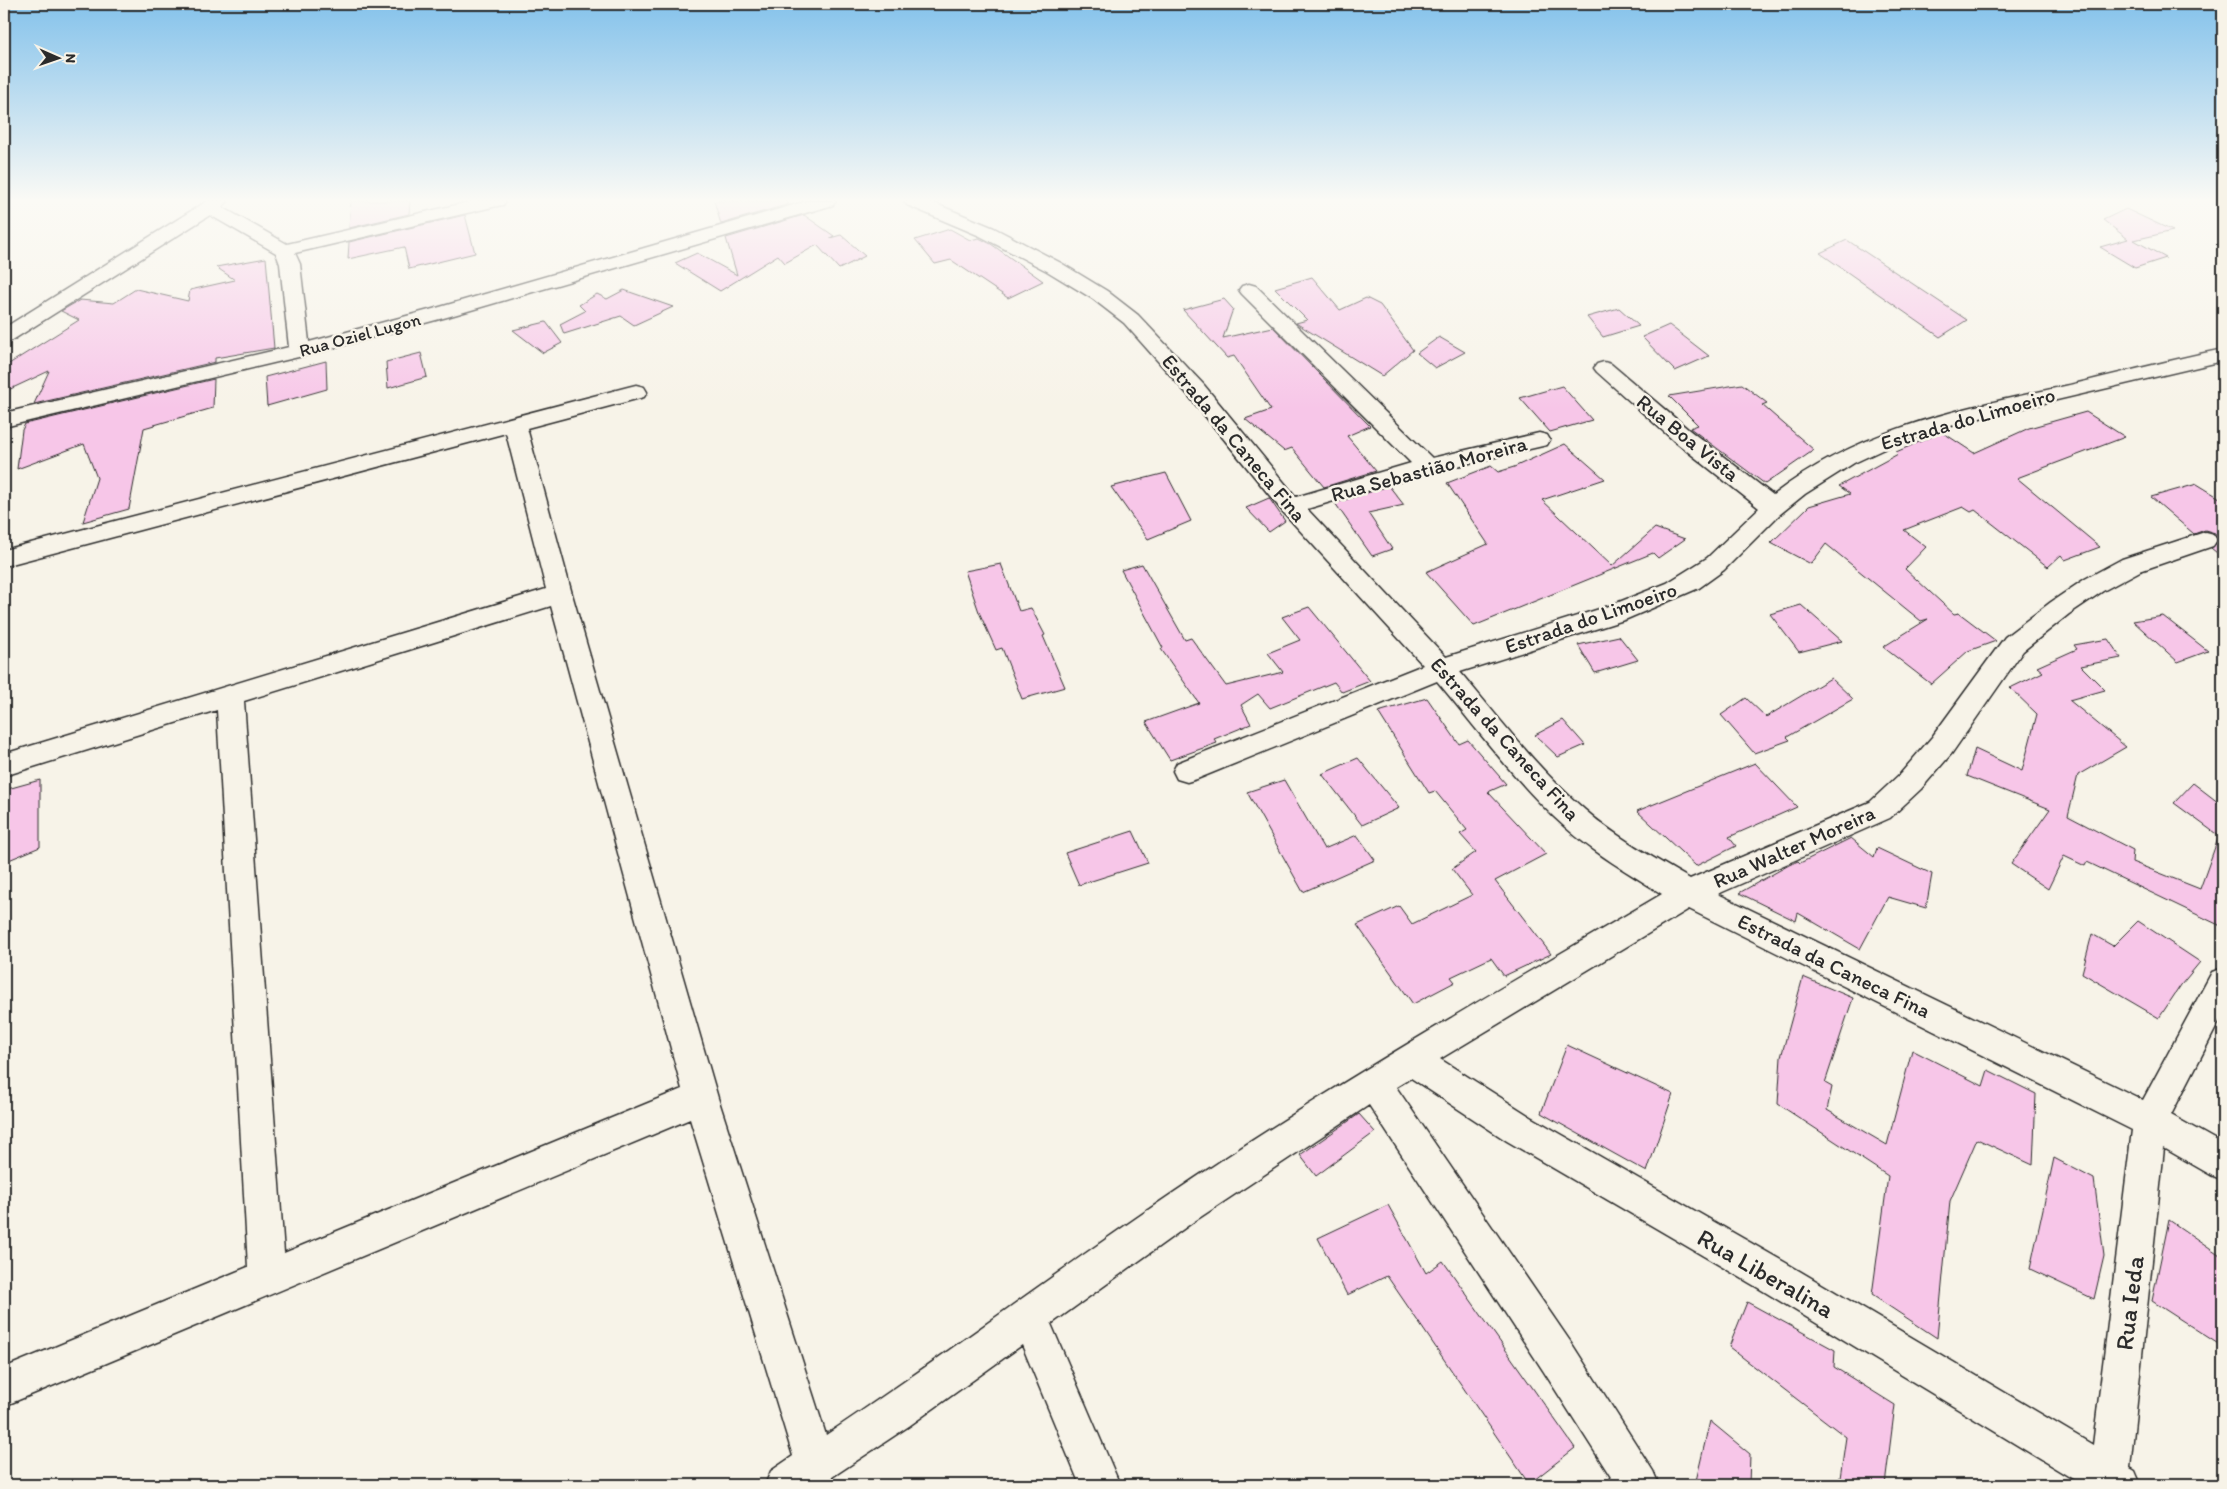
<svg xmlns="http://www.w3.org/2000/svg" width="2227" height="1489" viewBox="0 0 2227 1489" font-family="Itim,sans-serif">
	<rect width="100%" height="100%" fill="#f7f3e8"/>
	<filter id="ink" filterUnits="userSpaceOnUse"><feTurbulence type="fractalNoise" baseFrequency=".02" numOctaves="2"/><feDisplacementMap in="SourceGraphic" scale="10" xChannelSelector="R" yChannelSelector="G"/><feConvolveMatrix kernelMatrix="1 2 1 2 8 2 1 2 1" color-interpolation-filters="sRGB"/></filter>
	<g filter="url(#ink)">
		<path fill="#f7c6e8" stroke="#2b2b2b" d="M351 201H410L409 214 349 228Z
			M714 201H784L789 204 721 224Z
			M2126 209 2173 231 2134 240 2166 258 2135 268 2100 247 2128 239 2103 220Z
			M465 215 475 253 409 269 404 247 348 259 349 242Z
			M804 215 834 236 830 238 841 235 865 256 839 269 817 245 785 263 778 255 720 291 675 263 697 253 737 275 726 238Z
			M950 229 970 240 979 238 991 244 1043 281 1008 298 951 260 935 264 915 240Z
			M1847 240 1967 320 1940 337 1820 253Z
			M266 258 274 348 215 358V362L34 404 49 371 4 392V367L79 320 61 311 80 300 114 303 136 289 188 301 190 290 235 280 216 267Z
			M1312 277 1340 310 1366 298 1380 305 1413 350 1382 376 1299 325 1296 323 1307 320 1275 288Z
			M624 290 673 307 634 325 621 316 564 334 560 324 585 311 579 305 597 294 607 299Z
			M1224 299 1233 309 1223 338 1273 327 1370 426 1347 436 1376 471 1324 487 1292 448 1284 451 1245 419 1271 410 1234 356 1227 358 1183 310Z
			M1619 308 1639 326 1603 337 1587 317Z
			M546 322 562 343 543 353 513 330Z
			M1669 325 1709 356 1675 371 1642 337Z
			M1439 337 1465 352 1435 368 1417 353Z
			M421 353 427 377 388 388 386 362Z
			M326 361 327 389 267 406 265 377Z
			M214 379 213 408 144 428 129 509 83 522 97 478 84 444 17 469 22 430 25 424Z
			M1742 384 1767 403 1762 405 1814 450 1765 484 1690 428 1698 425 1669 396Z
			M1562 386 1592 420 1550 432 1520 398Z
			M2086 412 2125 437 2017 478 2100 547 2065 560 2061 555 2048 567 1975 510 1971 512 1963 507 1904 530 1926 547 1905 569 1954 614 1959 613 1996 641 1968 651 1931 684 1883 647 1928 619 1921 621 1826 544 1811 564 1771 543 1809 506 1850 494 1839 486 1898 454 1896 452 1942 432 1974 453 2029 428Z
			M1565 444 1605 479 1542 500 1612 566 1655 528 1685 539 1658 558 1653 553 1474 626 1426 572 1488 544 1447 483 1491 466 1498 472 1514 467Z
			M1166 473 1191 521 1148 539 1111 487Z
			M2197 484 2223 500V558L2211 548 2219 541 2215 533 2205 530 2194 534 2151 497Z
			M1389 486 1404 505 1368 513 1392 549 1372 556 1335 503Z
			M1269 498 1285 521 1269 532 1246 508Z
			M1001 564 1019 611 1031 608 1045 635 1043 636 1065 687 1022 699 1002 648 996 650 979 612 965 571Z
			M1142 564 1185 640 1191 638 1226 686 1283 672 1268 653 1300 640 1282 617 1309 607 1370 681 1342 692 1334 682 1270 708 1258 694 1241 705 1251 724 1214 739 1217 743 1170 760 1146 722 1199 703 1161 649 1163 648 1121 570Z
			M1801 605 1842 641 1799 652 1770 614Z
			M2163 616 2208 651 2178 662 2133 621Z
			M1619 636 1638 660 1595 673 1578 645Z
			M2108 639 2121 658 2081 666 2105 690 2069 700 2126 747 2078 775 2068 816 2133 850 2132 862 2200 889 2219 836 2174 803 2193 783 2223 806V927L2087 862 2085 866 2064 856 2048 889 2011 864 2050 809 1967 776 1975 749 2022 771 2037 714 2010 688 2043 672 2037 667 2077 649 2074 645Z
			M1831 678 1853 699 1787 737 1790 740 1754 753 1721 715 1746 698 1766 717Z
			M1427 698 1459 744 1468 740 1506 784 1488 792 1546 854 1495 881 1551 954 1504 976 1491 958 1451 977 1455 982 1413 1004 1357 925 1399 906 1412 924 1472 895 1452 869 1476 852 1460 834 1467 830 1435 791 1429 793 1378 712Z
			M1563 720 1585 745 1558 757 1535 735Z
			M1358 758 1399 808 1362 825 1322 774Z
			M1755 763 1797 807 1729 837 1736 846 1696 866 1637 811Z
			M40 780V847L4 862V790Z
			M1284 780 1324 849 1357 835 1375 860 1303 892 1247 792Z
			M1133 831 1148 863 1079 885 1065 853Z
			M1851 838 1874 857 1877 848 1932 874 1926 908 1888 897 1860 949 1798 913 1796 921 1739 893 1789 865 1798 861 1800 863Z
			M2138 921 2200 962 2181 985 2159 1018 2082 973 2092 934 2113 946Z
			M1803 977 1853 998 1825 1083 1832 1087 1827 1110 1887 1145 1912 1050 1983 1086 1988 1070 2036 1094 2033 1165 1977 1139 1950 1201 1937 1338 1872 1295 1888 1176 1778 1104 1781 1057Z
			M1567 1045 1673 1094 1647 1172 1541 1113Z
			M1359 1114 1375 1132 1316 1176 1300 1155Z
			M2054 1158 2094 1179 2104 1256 2094 1299 2030 1269Z
			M1388 1205 1426 1273 1443 1261 1575 1448 1529 1484 1387 1276 1347 1295 1318 1238Z
			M2169 1220 2223 1257V1347L2152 1301Z
			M1747 1302 1835 1350 1834 1367 1895 1405 1885 1485H1839L1846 1437 1729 1347Z
			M1710 1421 1750 1454 1749 1485H1695Z"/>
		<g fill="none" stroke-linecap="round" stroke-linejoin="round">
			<defs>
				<path id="minor" d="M207 201H228L222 207 287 244 473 201H506L503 205 497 206 295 253 300 264 309 342 433 309 807 201H836L833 205 447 317 307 355 4 427V413L289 347 280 264 276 253 210 215 11 341 4 343V328Z
					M904 201H929L994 228 1061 263 1107 291 1138 315 1204 385 1296 497 1411 463 1242 294 1239 290 1242 286 1249 284 1256 286 1432 458 1539 433 1547 435 1550 440 1547 445 1431 472 1307 509 1446 657 1609 606 1667 583 1707 558 1759 508 1673 440 1597 372 1594 368 1597 364 1604 362 1611 364 1689 430 1773 495C1859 428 1960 409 2065 386 2117 374 2170 360 2223 349V361L1967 421 1897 443 1854 463 1805 494 1779 515 1724 570 1699 588 1627 619 1460 672C1500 719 1538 770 1585 810 1617 838 1654 858 1690 879L1870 802 1901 773 1932 737 2005 637 2051 602 2085 579 2122 559 2205 532 2213 534 2217 540 2213 546 2140 571 2103 591 2069 614 2023 651 1952 753 1921 789 1890 818 1718 894 2143 1100 2212 972 2223 968V1014L2171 1115 2223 1144V1180L2211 1175 2164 1148 2130 1468 2135 1471 2141 1485H2083L1760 1289 1507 1141 1411 1078 1396 1087 1572 1344 1653 1471 1659 1485H1616L1544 1372 1369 1105 1193 1222 1051 1324 1120 1485H1080L1022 1345 909 1426 820 1485H765L771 1471 793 1456 690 1119 4 1406V1368L248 1267 217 710 4 776V754L546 589 506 433 4 566V550L628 387 636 385 644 387 647 392 644 397 527 428 572 594 718 1098 826 1435C942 1358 1052 1275 1167 1197 1327 1088 1495 992 1662 894 1629 873 1594 853 1565 827 1517 784 1478 730 1437 681L1197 779 1187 782 1177 779 1173 771 1177 763 1423 665 1283 512 1188 395 1124 323 1093 299 1047 271 980 236 907 205ZM551 606 682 1089 284 1253 244 701ZM1689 909 2132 1130 2093 1445 1786 1263 1531 1117 1440 1059Z"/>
			</defs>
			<use href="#minor" stroke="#2b2b2b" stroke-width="3"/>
			<use href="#minor" fill="#f7f3e8" fill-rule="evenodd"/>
		</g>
	</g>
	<linearGradient id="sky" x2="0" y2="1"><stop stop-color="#84c2eb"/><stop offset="0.49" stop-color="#fbfaf5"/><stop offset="1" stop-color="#fbfaf5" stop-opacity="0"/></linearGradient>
	<rect width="2227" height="409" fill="url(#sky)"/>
	<g text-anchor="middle" stroke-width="5" stroke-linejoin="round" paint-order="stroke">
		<g font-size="18" fill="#2b2b2b" stroke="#f7f3e8">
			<text transform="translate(360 335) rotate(-15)" y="6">Rua Oziel Lugon</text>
		</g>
		<g font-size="21" fill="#2b2b2b" stroke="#f7f3e8">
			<text transform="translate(1968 419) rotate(-16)" y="7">Estrada do Limoeiro</text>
			<text transform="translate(1234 438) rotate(50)" y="7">Estrada da Caneca Fina</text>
			<text transform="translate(1688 438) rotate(39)" y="7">Rua Boa Vista</text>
			<text transform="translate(1429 469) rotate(-15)" y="7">Rua Sebastião Moreira</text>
			<text transform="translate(1591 618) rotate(-19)" y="7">Estrada do Limoeiro</text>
			<text transform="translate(1505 739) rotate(48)" y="7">Estrada da Caneca Fina</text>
			<text transform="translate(1794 847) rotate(-24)" y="7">Rua Walter Moreira</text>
			<text transform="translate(1834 966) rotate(26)" y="7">Estrada da Caneca Fina</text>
		</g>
		<g font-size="25" fill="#2b2b2b" stroke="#f7f3e8">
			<text transform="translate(1766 1273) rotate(30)" y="9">Rua Liberalina</text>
			<text transform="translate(2129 1303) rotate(-83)" y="9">Rua Ieda</text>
		</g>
	</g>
	<rect width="2227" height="1489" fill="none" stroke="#f7f3e8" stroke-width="20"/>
	<rect x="10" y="10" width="2207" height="1469" fill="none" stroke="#2b2b2b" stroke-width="2" filter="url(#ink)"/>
	<g transform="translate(58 58) rotate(92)" stroke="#f7f3e8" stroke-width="4" paint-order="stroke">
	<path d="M0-4L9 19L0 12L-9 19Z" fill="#2b2b2b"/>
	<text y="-8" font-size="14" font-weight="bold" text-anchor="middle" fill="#2b2b2b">N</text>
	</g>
</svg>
